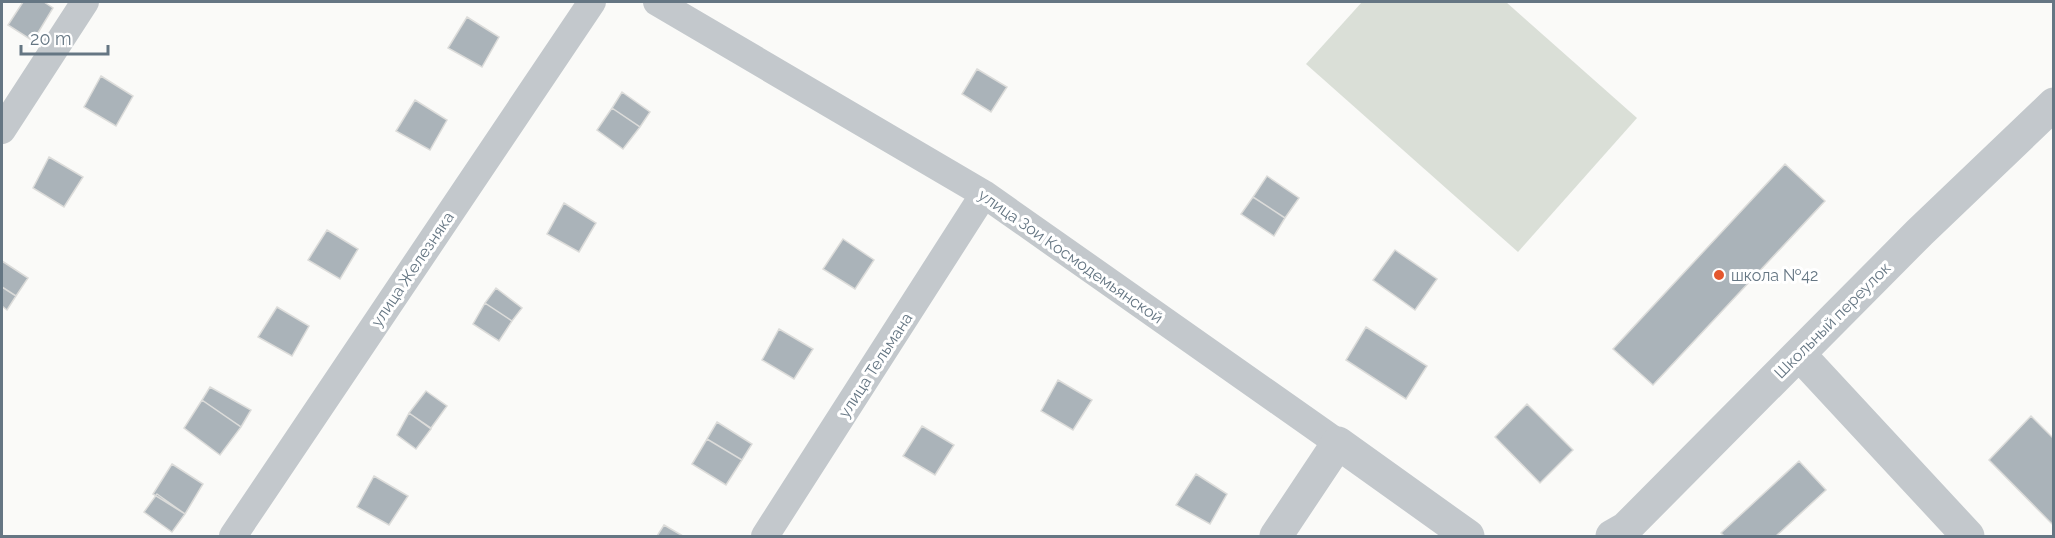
<svg xmlns="http://www.w3.org/2000/svg" width="2055" height="538" viewBox="0 0 2055 538" font-family="Raleway,sans-serif">
	<rect width="100%" height="100%" fill="#fafaf8"/>
	<path fill="#dadfd7" d="M1362 2H1506L1637 118 1518 252 1306 64Z"/>
	<path fill="#aab3b9" stroke="#dcdcda" stroke-width="1.5" d="M23 2H44L53 8 33 41 8 25Z
		M467 17 499 37 482 67 448 48Z
		M977 69 1007 87 991 112 962 94Z
		M101 76 133 96 116 126 84 107Z
		M622 92 650 112 640 127 612 108Z
		M415 100 447 120 430 150 396 131Z
		M612 108 640 127 623 149 597 130Z
		M49 157 83 177 64 207 33 188Z
		M1785 164 1825 201 1653 385 1613 349Z
		M1267 176 1299 198 1285 218 1253 197Z
		M1253 197 1285 218 1274 236 1241 214Z
		M564 203 596 223 579 252 547 234Z
		M327 230 358 249 340 279 308 260Z
		M843 239 874 260 855 289 823 269Z
		M1395 250 1437 279 1415 310 1373 280Z
		M2 261 28 278 16 296 2 287Z
		M2 287 16 296 7 310 2 306Z
		M496 288 522 308 512 321 485 303Z
		M485 303 512 321 499 341 473 324Z
		M277 307 309 326 292 356 258 337Z
		M1366 327 1427 366 1406 399 1346 360Z
		M779 329 813 349 794 379 762 360Z
		M1058 380 1092 400 1073 430 1041 411Z
		M210 387 251 410 241 427 202 400Z
		M426 391 447 406 431 428 409 413Z
		M202 400 241 427 220 455 184 428Z
		M1527 404 1573 450 1540 483 1495 437Z
		M409 413 431 429 416 449 397 435Z
		M2031 416 2054 439V526L1989 460Z
		M717 422 752 444 742 460 707 439Z
		M922 426 954 445 935 475 903 456Z
		M707 439 742 460 726 485 692 464Z
		M1799 461 1826 490 1776 536H1724L1721 533Z
		M172 464 203 484 185 514 153 494Z
		M1196 474 1227 494 1210 524 1176 505Z
		M374 476 408 496 389 525 357 507Z
		M157 494 185 514 172 532 144 512Z
		M664 525 683 536H657Z"/>
	<g fill="none" stroke-linecap="round" stroke-linejoin="round">
		<path stroke="#c3c8cc" stroke-width="28" d="M657 2 984 194 1338 443
			M2 130 85 2
			M233 536 592 2
			M765 536 984 194"/>
		<path stroke="#c3c8cc" stroke-width="33" d="M1799 354 1968 536
			M1276 536 1338 443 1468 536
			M1612 536 1626 528 1920 232 2054 104"/>
	</g>
	<circle fill="#e4572e" stroke="#fff" stroke-width="2" cx="1719" cy="275" r="6"/>
	<g text-anchor="middle" stroke-width="6" stroke-linejoin="round" paint-order="stroke">
		<g font-size="16" fill="#657683" stroke="#fff">
			<text transform="translate(1071 256) rotate(35)" y="6">улица Зои Космодемьянской</text>
			<text transform="translate(412 269) rotate(-56)" y="6">улица Железняка</text>
			<text transform="translate(1832 320) rotate(-45)" y="6">Школьный переулок</text>
			<text transform="translate(875 365) rotate(-57)" y="6">улица Тельмана</text>
		</g>
		<g font-size="16" fill="#657683" stroke="#fff" text-anchor="start">
			<text x="1731" y="281">школа №42</text>
		</g>
	</g>
	<rect width="2055" height="538" fill="none" stroke="#657683" stroke-width="6"/>
	<path d="M21 45v9h87v-9" fill="none" stroke="#657683" stroke-width="3"/>
	<text x="30" y="45" font-size="18" fill="#657683" stroke="#ffffff" stroke-width="4.5" paint-order="stroke">20 m</text>
</svg>
